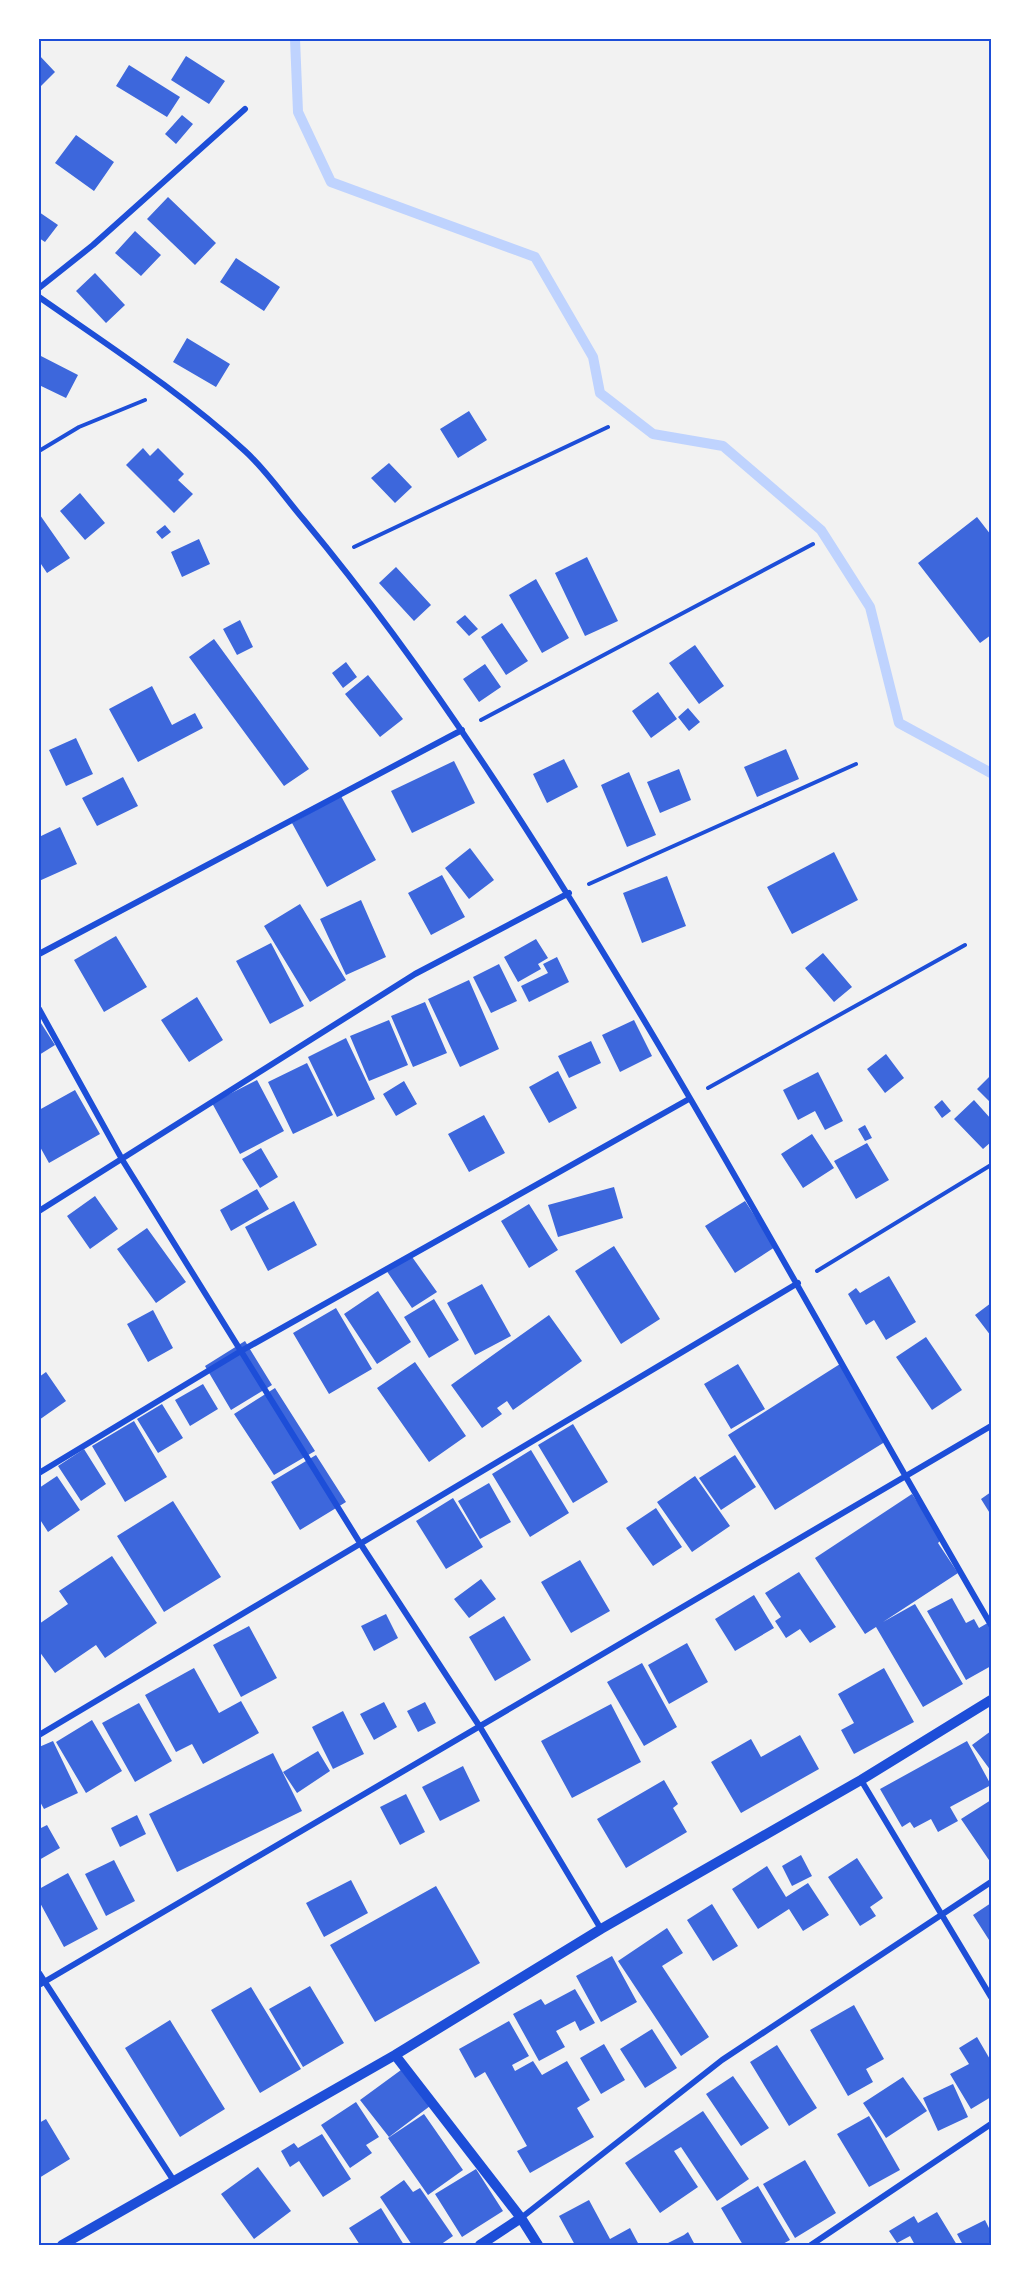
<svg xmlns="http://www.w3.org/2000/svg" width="1030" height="2284" viewBox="0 0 1030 2284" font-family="'DejaVu Sans',sans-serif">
	<rect width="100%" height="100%" fill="#f2f2f2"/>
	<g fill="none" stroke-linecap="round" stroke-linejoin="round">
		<path stroke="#bfd3fe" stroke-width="10" d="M295 39 298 112 331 182 535 257 593 357 600 393 653 434 723 446 821 530 870 607 899 723 991 773"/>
	</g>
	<path fill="#3d67dc" d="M39 55 55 72 39 88Z
		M186 56 225 81 209 104 171 80Z
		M129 65 180 97 167 117 116 86Z
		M182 115 193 124 176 144 165 134Z
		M76 135 114 162 94 191 55 163Z
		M168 197 216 243 195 265 147 219Z
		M39 212 58 225 45 242 39 238Z
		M135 231 161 255 141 276 115 253Z
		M236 258 280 287 264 311 220 282Z
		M95 273 125 305 106 323 76 291Z
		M187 338 230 364 216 387 173 362Z
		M39 355 78 375 66 398 39 385Z
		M469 411 487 440 458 458 440 429Z
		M143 448 150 456 158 448 184 474 178 480 193 494 174 513 126 465Z
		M389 463 412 487 395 503 371 478Z
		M80 493 105 523 85 540 60 511Z
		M40 515 70 558 47 573 39 561Z
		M977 517 991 535V635L980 643 918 563Z
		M165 525 171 532 162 539 156 532Z
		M199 539 210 564 182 577 171 552Z
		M587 557 618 621 585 636 555 573Z
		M396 567 431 605 414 621 379 583Z
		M536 579 569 638 542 653 509 595Z
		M465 615 478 629 469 636 456 622Z
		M240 620 253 647 237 655 223 629Z
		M502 623 528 661 506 675 481 637Z
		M214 639 309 769 284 786 189 657Z
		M695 645 724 686 699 704 669 663Z
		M346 662 357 677 343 688 332 673Z
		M485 664 501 687 479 702 463 679Z
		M368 675 403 719 380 737 345 694Z
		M152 686 172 725 195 713 203 728 138 762 109 709Z
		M658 692 677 719 651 738 632 711Z
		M688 708 700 722 689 731 678 717Z
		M76 738 93 774 66 786 49 750Z
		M786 749 799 779 757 797 744 767Z
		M564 759 578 787 547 803 533 774Z
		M454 761 475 803 412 833 391 791Z
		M679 769 691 800 660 813 647 782Z
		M629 772 656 835 627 847 601 785Z
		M123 777 138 806 97 826 82 798Z
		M341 796 376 860 327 887 292 823Z
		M60 827 77 864 39 881V837Z
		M470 848 494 880 469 899 445 868Z
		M834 852 858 900 792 934 767 887Z
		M442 875 465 917 431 935 408 893Z
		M667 876 686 926 642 943 623 893Z
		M361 900 386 957 346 975 320 919Z
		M300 904 346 980 310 1002 264 926Z
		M116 936 147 987 104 1012 74 960Z
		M536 939 548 958 538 964 541 969 518 982 504 957Z
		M271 943 304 1006 270 1024 236 961Z
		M823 953 852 987 834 1002 805 968Z
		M557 957 569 982 529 1002 521 986 548 973 543 964Z
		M499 964 517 1001 491 1013 473 977Z
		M469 980 499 1049 460 1067 428 999Z
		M197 997 223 1040 189 1062 161 1020Z
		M425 1002 447 1053 413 1067 391 1016Z
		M39 1020 55 1045 39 1055Z
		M389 1020 408 1065 369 1081 350 1036Z
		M634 1020 652 1056 620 1072 602 1035Z
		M346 1038 375 1099 337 1117 308 1057Z
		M591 1041 601 1063 569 1078 558 1056Z
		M886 1054 904 1078 885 1093 867 1069Z
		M307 1063 333 1115 293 1134 268 1082Z
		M558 1071 577 1108 549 1123 529 1087Z
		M818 1072 843 1121 825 1130 815 1111 798 1120 783 1090Z
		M991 1075V1103L977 1089Z
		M257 1080 284 1131 240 1154 212 1103Z
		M404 1081 417 1104 396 1116 383 1094Z
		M75 1090 100 1134 49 1163 39 1145V1110Z
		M942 1100 951 1111 942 1118 934 1107Z
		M974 1100 991 1119V1142L983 1149 954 1119Z
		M484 1115 505 1153 469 1172 448 1134Z
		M865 1125 872 1138 865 1141 858 1129Z
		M812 1134 834 1168 803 1188 781 1154Z
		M867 1143 889 1180 856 1199 834 1161Z
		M261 1148 278 1177 260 1188 242 1159Z
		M614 1187 623 1218 558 1237 548 1205Z
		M257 1189 269 1209 231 1231 220 1210Z
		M95 1196 118 1229 90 1249 67 1216Z
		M294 1201 317 1245 268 1271 245 1227Z
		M745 1201 775 1247 735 1273 705 1226Z
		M529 1204 558 1250 529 1268 501 1221Z
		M147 1228 186 1282 156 1303 117 1249Z
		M614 1246 660 1319 621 1344 575 1271Z
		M410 1254 437 1292 412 1308 386 1270Z
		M889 1276 916 1322 886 1340 874 1320 866 1325 848 1294 856 1288 860 1293Z
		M482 1284 511 1336 475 1355 447 1303Z
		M378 1291 411 1342 377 1364 344 1314Z
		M434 1299 459 1340 429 1358 404 1317Z
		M991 1303V1336L975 1315Z
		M336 1308 372 1369 329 1394 293 1333Z
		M153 1310 173 1348 148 1362 127 1324Z
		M549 1315 582 1361 513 1410 507 1401 497 1408 502 1414 482 1428 451 1385Z
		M926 1337 962 1390 932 1410 896 1357Z
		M245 1341 272 1385 231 1410 205 1366Z
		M415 1362 466 1436 429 1462 377 1388Z
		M738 1364 765 1409 731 1429 704 1384Z
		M840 1364 888 1440 775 1510 728 1435Z
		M46 1372 66 1401 39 1420V1377Z
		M203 1384 218 1409 190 1426 175 1400Z
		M275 1388 315 1451 274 1475 234 1414Z
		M162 1404 183 1438 158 1453 137 1419Z
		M134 1421 167 1477 125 1502 92 1446Z
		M573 1424 608 1482 573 1503 538 1445Z
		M84 1449 106 1484 81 1501 58 1466Z
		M531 1450 569 1513 530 1537 492 1474Z
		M316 1455 346 1502 300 1530 271 1482Z
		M735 1455 756 1487 721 1510 699 1478Z
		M57 1476 80 1510 48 1532 39 1518V1488Z
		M695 1476 730 1526 692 1552 657 1502Z
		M489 1483 511 1522 480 1539 458 1501Z
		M991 1492V1515L981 1499Z
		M912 1494 942 1539 938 1543 958 1573 883 1622 915 1604 963 1684 923 1707 876 1627 865 1634 815 1558Z
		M453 1498 483 1547 446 1569 416 1521Z
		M173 1501 221 1577 164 1612 117 1536Z
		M656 1508 682 1547 653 1566 626 1528Z
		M112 1556 157 1623 105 1658 96 1645 55 1673 39 1651V1624L68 1604 59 1591Z
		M580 1560 610 1611 571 1633 541 1582Z
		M799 1572 836 1627 810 1643 800 1629 786 1638 775 1621 781 1617 765 1593Z
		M481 1579 496 1599 469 1618 454 1599Z
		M754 1595 774 1628 735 1651 715 1619Z
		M952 1598 966 1623 974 1619 979 1628 991 1621V1666L966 1680 927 1611Z
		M386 1614 398 1638 374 1651 361 1626Z
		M504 1616 531 1660 495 1681 469 1637Z
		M249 1626 277 1678 241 1697 213 1645Z
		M687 1643 708 1682 669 1704 648 1665Z
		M642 1663 677 1727 644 1746 607 1682Z
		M194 1668 219 1713 241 1701 259 1733 203 1764 192 1744 176 1752 145 1695Z
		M884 1668 914 1722 854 1754 841 1730 854 1723 838 1694Z
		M384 1702 397 1727 374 1740 360 1714Z
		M425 1702 436 1723 418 1732 407 1711Z
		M139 1703 172 1761 135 1782 102 1723Z
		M611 1704 641 1762 572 1798 541 1741Z
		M343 1711 364 1754 333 1769 312 1727Z
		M92 1720 122 1771 86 1793 56 1742Z
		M991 1731V1771L972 1745Z
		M800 1735 819 1769 741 1813 711 1762 751 1739 761 1757Z
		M53 1741 78 1793 44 1809 39 1800V1747Z
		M967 1741 991 1785 950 1807 958 1821 938 1832 931 1819 914 1828 910 1822 902 1827 880 1789Z
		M318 1751 330 1771 297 1793 283 1772Z
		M273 1753 302 1811 177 1872 149 1814Z
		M463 1766 480 1801 440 1821 422 1787Z
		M664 1780 678 1804 673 1808 687 1832 626 1868 597 1819Z
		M406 1794 425 1832 400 1845 380 1807Z
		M991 1800V1863L961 1819Z
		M137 1815 146 1834 120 1847 111 1828Z
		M47 1825 60 1848 39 1860V1829Z
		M801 1855 812 1876 792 1886 782 1866Z
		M857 1858 883 1898 870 1907 876 1916 860 1926 828 1877Z
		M114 1860 135 1901 106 1916 85 1874Z
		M767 1866 786 1897 808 1883 829 1915 803 1931 789 1909 758 1929 732 1889Z
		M68 1873 98 1929 64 1947 39 1901V1889Z
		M351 1880 368 1913 324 1937 306 1903Z
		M436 1886 480 1963 375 2022 330 1945Z
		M991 1903V1943L973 1915Z
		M712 1904 738 1946 713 1961 687 1920Z
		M667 1928 683 1953 662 1966 709 2037 681 2056 618 1961Z
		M612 1956 637 2002 601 2022 576 1976Z
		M310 1986 344 2043 303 2067 269 2009Z
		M251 1987 301 2069 260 2093 211 2010Z
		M575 1989 595 2023 580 2031 575 2021 556 2031 565 2047 539 2061 513 2014 541 1999 545 2005Z
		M854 2005 884 2059 866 2069 873 2082 848 2096 810 2030Z
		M170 2020 225 2109 180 2137 125 2048Z
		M509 2021 529 2056 512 2065 515 2071 533 2061 542 2075 567 2061 590 2100 577 2108 594 2137 530 2173 517 2151 527 2146 485 2072 475 2078 459 2049Z
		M652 2029 677 2068 645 2088 620 2049Z
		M977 2037 991 2061V2097L971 2109 950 2074 969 2064 959 2048Z
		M604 2044 625 2080 601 2094 580 2058Z
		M777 2045 817 2108 789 2126 750 2062Z
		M401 2070 430 2106 389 2137 360 2100Z
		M733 2076 769 2128 741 2146 706 2094Z
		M903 2077 927 2111 886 2138 863 2103Z
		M953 2084 968 2117 938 2131 923 2098Z
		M356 2102 379 2137 366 2145 372 2153 350 2168 321 2125Z
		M703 2111 749 2179 717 2201 681 2147 674 2151 698 2187 660 2213 625 2163Z
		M424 2114 463 2170 428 2195 388 2138Z
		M869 2116 900 2170 869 2187 837 2134Z
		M46 2119 70 2159 39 2178V2123Z
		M322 2134 351 2179 323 2197 299 2161 290 2167 281 2151 294 2143 298 2148Z
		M805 2160 836 2213 795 2238 763 2184Z
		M258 2167 291 2211 254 2239 221 2194Z
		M476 2169 503 2211 462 2237 435 2194Z
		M404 2180 413 2192 420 2188 453 2236 440 2245H412L380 2197Z
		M758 2186 790 2240 781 2245H743L721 2208Z
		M589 2200 610 2239 630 2228 639 2245H575L559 2216Z
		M381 2208 404 2245H360L349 2228Z
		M937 2212 957 2245H915L910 2236 897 2243 889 2231 914 2216 918 2223Z
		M985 2220 991 2232V2245H963L957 2234Z
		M688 2232 695 2245H664L684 2235Z"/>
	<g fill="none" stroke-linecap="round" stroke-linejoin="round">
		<path stroke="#1d4ed8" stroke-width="4" d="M39 451 79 427 145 400
			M354 547 608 427
			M481 720 813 544
			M589 884 856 764
			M708 1088 965 945
			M817 1271 991 1165"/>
		<path stroke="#1d4ed8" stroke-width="6" d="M39 288 93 245 245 109
			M39 297C109 346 182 393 245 451 267 471 285 498 304 520 373 603 436 691 495 781 674 1054 827 1343 991 1625
			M39 954 462 730
			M39 1009 123 1161 360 1543 480 1727 601 1929
			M39 1211 415 974 569 893
			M39 1473 241 1351 689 1099
			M39 1735 798 1283
			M861 1780 991 1997
			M39 1973 174 2181
			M39 1985 991 1426
			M521 2218 722 2060 991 1882
			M811 2245 991 2124"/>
		<path stroke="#1d4ed8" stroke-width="10" d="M395 2055 521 2218 538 2245
			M62 2245 395 2055 601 1929 861 1780 991 1700
			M480 2245 521 2218"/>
	</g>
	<rect width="1030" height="2284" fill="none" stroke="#ffffff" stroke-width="81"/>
	<rect x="40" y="40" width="950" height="2204" fill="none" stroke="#1d4ed8" stroke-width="2"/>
</svg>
